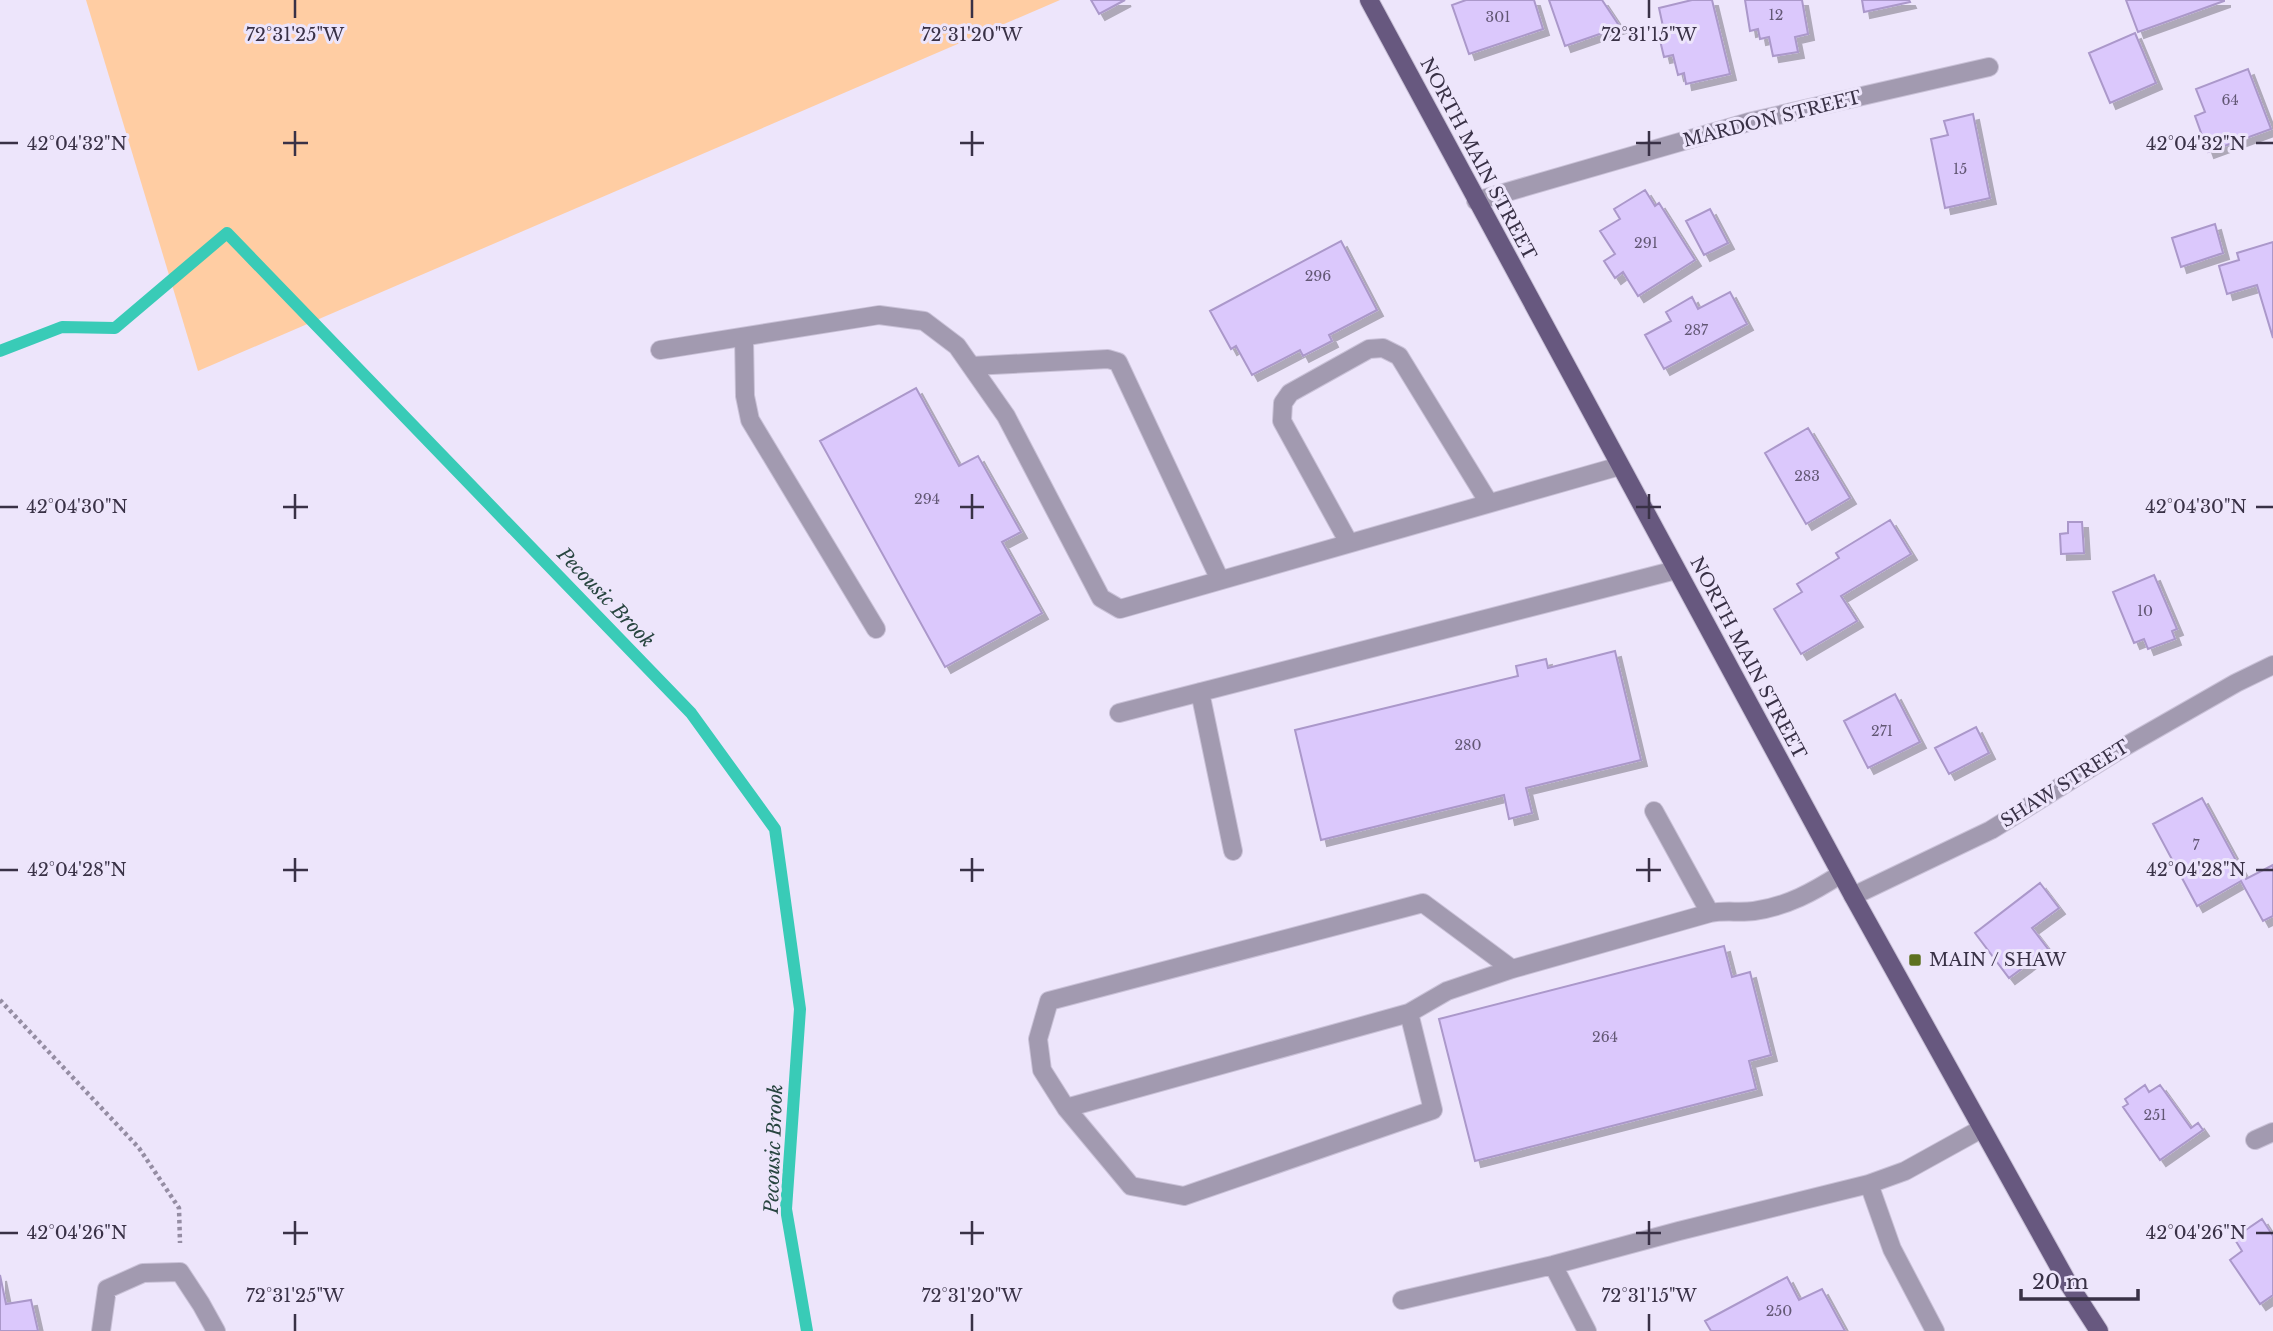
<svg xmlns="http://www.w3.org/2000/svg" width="2273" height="1331" viewBox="0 0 2273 1331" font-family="'Libre Baskerville',serif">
	<defs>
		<filter id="shadow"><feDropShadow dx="6" dy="6" stdDeviation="0" flood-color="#0004"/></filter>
	</defs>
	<rect width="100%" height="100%" fill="#ede5fb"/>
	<path fill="#ffcda3" d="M86 0H1060L198 371Z"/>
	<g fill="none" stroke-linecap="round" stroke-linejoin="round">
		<path stroke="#39cbb7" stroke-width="12" d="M0 351 62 327 115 328 227 233 691 713 775 829 800 1009 786 1209 807 1331"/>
	</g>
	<path fill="#dbc8fc" stroke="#ab98ca" stroke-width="2" filter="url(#shadow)" d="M1091 0H1125L1099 14Z
		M1466 0H1534L1543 29 1469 54 1452 5Z
		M1549 0H1602L1620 27 1565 46Z
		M1692 0H1712L1730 74 1686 84 1684 73 1678 75 1673 55 1664 57 1658 32 1664 31 1659 8Z
		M1745 0H1802L1808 34 1795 37 1798 52 1773 56 1769 37 1760 39 1758 29 1750 31Z
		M1862 0H1909L1910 2 1864 12Z
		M2126 0H2224V1L2138 32Z
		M2135 33 2156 83 2110 103 2089 53Z
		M2248 69 2271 129 2208 152 2195 116 2205 112 2196 89Z
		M1973 114 1990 198 1945 208 1931 139 1948 135 1944 121Z
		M1645 190 1655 206 1659 203 1695 260 1638 296 1623 272 1615 278 1604 261 1615 254 1600 231 1620 219 1614 209Z
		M1710 209 1728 243 1704 255 1686 221Z
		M2215 224 2223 253 2181 267 2172 238Z
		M1341 241 1377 310 1329 335 1332 341 1303 356 1300 350 1252 375 1236 346 1231 349 1210 311Z
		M2273 242V338L2257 285 2227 294 2219 266 2239 260 2237 253Z
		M1730 292 1747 324 1664 369 1645 335 1671 321 1666 312 1692 297 1698 309Z
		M916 388 959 466 978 456 1021 532 1002 542 1042 613 945 667 820 441Z
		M1808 428 1850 498 1806 524 1765 453Z
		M1890 520 1911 554 1841 596 1857 621 1801 654 1774 609 1802 592 1797 584 1839 558 1836 553Z
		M2068 522H2082L2084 553 2061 554 2060 534 2068 533Z
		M2154 575 2177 629 2172 631 2175 639 2148 649 2144 639 2134 643 2113 592Z
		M1615 651 1641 760 1526 788 1532 813 1509 819 1504 795 1321 840 1295 730 1518 676 1516 666 1546 659 1548 668Z
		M1895 694 1920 742 1868 768 1844 721Z
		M1976 727 1989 753 1949 774 1935 748Z
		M2202 798 2246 879 2273 865V916L2263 921 2241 881 2197 906 2153 824Z
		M2040 883 2059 908 2032 928 2048 949 2009 978 1975 933Z
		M1724 946 1732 977 1750 972 1771 1055 1749 1061 1756 1089 1475 1161 1439 1019Z
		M2145 1085 2149 1092 2160 1085 2191 1128 2198 1123 2203 1130 2160 1160 2123 1107 2128 1104 2125 1099Z
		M2262 1219 2273 1236V1295L2260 1304 2230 1260 2242 1251 2234 1238Z
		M0 1275 6 1304 31 1300 38 1331H0Z
		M1787 1277 1799 1300 1822 1289 1845 1331H1711L1705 1321Z"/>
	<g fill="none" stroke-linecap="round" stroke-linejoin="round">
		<defs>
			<path id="minor" d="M1476 201 1749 122 1989 67
				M744 337 745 396 750 420 876 629
				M660 350 879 315 924 321 957 346 1006 416 1101 598 1120 609 1620 466
				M972 366 1108 359 1118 362 1220 580
				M1349 543 1282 421 1283 403 1290 393 1369 349 1383 348 1399 356 1489 503
				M1200 692 1233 851
				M1119 713 1676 570
				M1654 811 1710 913
				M1853 896 1991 830 2124 747 2236 683 2273 665
				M1512 969 1423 903 1049 1001 1038 1039 1042 1070 1066 1108 1131 1186 1184 1196 1433 1110 1409 1013 1447 991 1512 969 1710 913C1725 910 1739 913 1754 911 1788 906 1813 892 1841 874
				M1066 1108 1409 1013
				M2255 1140 2273 1132
				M1869 1184 1892 1249 1935 1331
				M1553 1265 1587 1331
				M1402 1300 1553 1265 1679 1231 1869 1184 1905 1171 1981 1129
				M101 1331 107 1289 143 1273 180 1272 201 1304 216 1331"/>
			<path id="major" d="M1369 0 1853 896 2068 1283 2099 1331"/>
		</defs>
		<use href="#minor" stroke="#c9c1d7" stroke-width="20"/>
		<use href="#major" stroke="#c9c1d7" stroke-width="20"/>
		<path stroke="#958da3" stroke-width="4.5" stroke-dasharray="3.5 3.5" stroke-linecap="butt" d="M0 1000 139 1148 179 1208 180 1243"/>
		<use href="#minor" stroke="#a29ab0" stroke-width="18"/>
		<use href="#major" stroke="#67587f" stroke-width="18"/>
	</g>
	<path fill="none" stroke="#393146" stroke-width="2.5" d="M295 0V18M972 0V18M1649 0V18M295 131V156M972 131V156M1649 131V156M0 143H18M283 143H308M960 143H984M1636 143H1661M2256 143H2273M295 494V519M972 494V519M1649 494V519M0 507H18M283 507H308M960 507H984M1636 507H1661M2256 507H2273M295 858V882M972 858V882M1649 858V882M0 870H18M283 870H308M960 870H984M1636 870H1661M2256 870H2273M295 1221V1245M972 1221V1245M1649 1221V1245M0 1233H18M283 1233H308M960 1233H984M1636 1233H1661M2256 1233H2273M295 1314V1331M972 1314V1331M1649 1314V1331"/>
	<rect fill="#5e7120" stroke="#ede5fb" stroke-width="2.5" x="1908" y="953" width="14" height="14" rx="3.5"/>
	<g text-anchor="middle" stroke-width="6" stroke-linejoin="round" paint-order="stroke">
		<g font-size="14" fill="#625774">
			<text x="1776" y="20">12</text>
			<text x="1498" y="22">301</text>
			<text x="2230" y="105">64</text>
			<text x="1960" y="174">15</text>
			<text x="1646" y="248">291</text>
			<text x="1318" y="281">296</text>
			<text x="1696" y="335">287</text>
			<text x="1807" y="481">283</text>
			<text x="927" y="504">294</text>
			<text x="2145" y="616">10</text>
			<text x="1882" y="736">271</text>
			<text x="1468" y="750">280</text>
			<text x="2196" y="850">7</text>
			<text x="1605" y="1042">264</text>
			<text x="2155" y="1120">251</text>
			<text x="1779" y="1316">250</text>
		</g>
		<g font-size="18" fill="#393146" stroke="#ede5fb">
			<text transform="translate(1772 119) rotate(-14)" y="6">MARDON STREET</text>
			<text transform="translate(1478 159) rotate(62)" y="6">NORTH MAIN STREET</text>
			<text transform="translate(1748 658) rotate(62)" y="6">NORTH MAIN STREET</text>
			<text transform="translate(2065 784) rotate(-32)" y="6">SHAW STREET</text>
		</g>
		<g font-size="18" fill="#393146" stroke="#ede5fb" text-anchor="start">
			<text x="1929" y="966">MAIN / SHAW</text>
		</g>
		<g font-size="19" font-style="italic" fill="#284540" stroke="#ede5fb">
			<text transform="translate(606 597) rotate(46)" y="7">Pecousic Brook</text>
			<text transform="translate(773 1149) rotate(-88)" y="7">Pecousic Brook</text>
		</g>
	</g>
	<g font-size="18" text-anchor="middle" fill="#393146" stroke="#ede5fb" stroke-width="6" stroke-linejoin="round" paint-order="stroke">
		<text x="295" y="41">72°31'25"W</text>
		<text x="972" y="41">72°31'20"W</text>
		<text x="1649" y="41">72°31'15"W</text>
		<text x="77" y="150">42°04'32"N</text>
		<text x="2196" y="150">42°04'32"N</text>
		<text x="77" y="513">42°04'30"N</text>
		<text x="2196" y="513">42°04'30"N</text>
		<text x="77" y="876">42°04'28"N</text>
		<text x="2196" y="876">42°04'28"N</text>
		<text x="77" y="1239">42°04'26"N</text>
		<text x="2196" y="1239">42°04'26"N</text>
		<text x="295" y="1302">72°31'25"W</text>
		<text x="972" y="1302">72°31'20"W</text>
		<text x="1649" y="1302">72°31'15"W</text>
	</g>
	<path d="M2021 1289v10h117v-10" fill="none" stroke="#393146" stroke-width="3.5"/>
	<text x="2032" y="1289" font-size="21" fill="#393146" stroke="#ede5fb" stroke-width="5" paint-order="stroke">20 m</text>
</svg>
